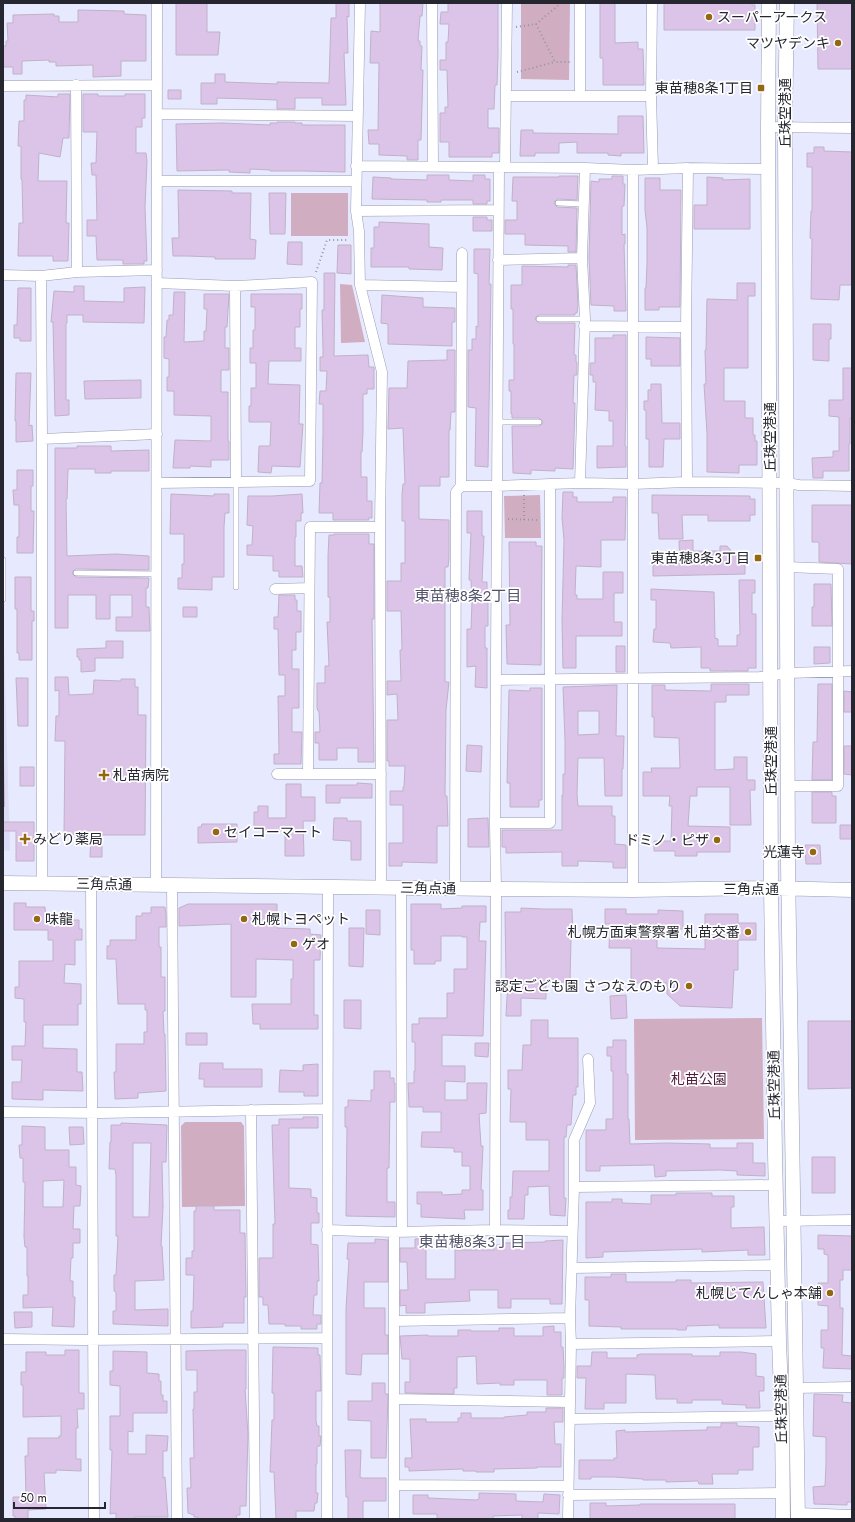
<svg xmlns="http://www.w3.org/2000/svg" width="855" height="1522" viewBox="0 0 855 1522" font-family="Jost,'Noto Sans JP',sans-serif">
	<rect width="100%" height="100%" fill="#e7e9fe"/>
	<path fill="#dbddf8" d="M3 608 10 851 3 850Z"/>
	<path fill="#d1adc1" d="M521 3H570L569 80 521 79Z
		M291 193H348V236H291Z
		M340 284 352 285 365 342 341 343Z
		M540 495 541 538H505L504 496Z
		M3 711 5 807H3Z
		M762 1018 764 1139 635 1140 634 1019Z
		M185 1122H241L244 1126 245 1206 182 1207 181 1126Z"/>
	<path fill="#dcc4e9" stroke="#c0b1c8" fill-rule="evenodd" d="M176 3H207V32H220L218 55H176Z
		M336 3H349V17L347 16 348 53H344L346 105H322V98H295V109H277V100L250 99 217 98V104H201V83H215V74H225V82L277 84V82L329 83 331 18H336Z
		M380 3H423L422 16H420L418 41H420V46H422L421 70H423L421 140H418V160H407V156L379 155V144H369L368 130H378L379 63H370L371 31 380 32Z
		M448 3H498V56L497 85H495L494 109H488V128H499V153H492V157H449V142H440V113H445V107H448L447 70H440V60H446V42H448L449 24H440L441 12H448Z
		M600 3H615V43L638 42V49H643L644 85H603V58H600Z
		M664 3H752V5H755V30H664Z
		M817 3H852V69H818Z
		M78 10 124 11V14L146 15V61H121V76L93 77V65L56 66V62H49V60L22 61V74H13V67H3V46H6V41H8L7 23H13V15L54 14V16H59V22H78Z
		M168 90H181V99H168Z
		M58 94H70L69 138H63L60 157 39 153 38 181H67L66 223H69L68 261H53V256H18L19 223H23L22 180 21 179V146H18L19 121H24V100H26V95L58 97Z
		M83 94H98V96H125V94H145V118H142V127H136V153H146L147 161 145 207 147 261H144V264H123V260H97L96 236H87V220H97L96 175H92L91 163H96L97 132H83Z
		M618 116H643L644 153H621V156L608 155V153H577V142L559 143V153H535V156H520L521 130H533V133L618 134Z
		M277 122H295V123H302V125H345V172L302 171H270V170L250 169V173L229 172V170L177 171 176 124 223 123 270 125V123H277Z
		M814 147H824V151L852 152V285H840L839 300 811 299 812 239 810 238 811 211H812V167H807V153H814Z
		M427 175H449V180L473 181V175H485V179H490V201H487V204H473V200H441V202H427V200L372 199 373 177 391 178V179L427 180Z
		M559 176H578L577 200 558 199 555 201 554 203 557 207 577 208 576 252H568V246L525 245V234H505V220H517V201H512L513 177H559Z
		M612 176H623V184H625L624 206H622V235L625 234V244H624L626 311H614V306L591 305 589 258 591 181 599 182V179H612Z
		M707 177 723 178V180L750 179V229H694V205H707Z
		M645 178H660V190H681L680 307H659V310H645V288H646L647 263V228L645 210Z
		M178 190 232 191V193H251L250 239 256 240 255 259H215V257L187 256H173L172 238H179Z
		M269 193H286L285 234H270Z
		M473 217H487V220H492V231H473Z
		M379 222 429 224V247L443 248 442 270 409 269V267H371V248H374V227H379Z
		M288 242H302V265L287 264Z
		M338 245H351V274L337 273Z
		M474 249H490L489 284H491L488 467 475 466 476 408 468 407V350H472V339H476V326L478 327V274L474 273Z
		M568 265H576L578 305 577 313H575V315H539L536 317 535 319 539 323H575L574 355H576V362H577V375H574L573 403H575L573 469 555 468V471L531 470V474L513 473 512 426H539L542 424 543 422 539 418H512V414H511V391H509V380H514V344H513V309H511V285H522V266L568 267Z
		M324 273H335L334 356 368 355 369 367H374V389H367V394H363V432L362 452H361V477H367V501H372V518H368L369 520H333V513H319L320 483H322L323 434V404H319L320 391H326L327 371H320V357H323V350L322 310H324Z
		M737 283H755V296H748V368H724V401H745V418H753V435H755V441H757V465H739V473L707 472V434L704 384H706L705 350H706L707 299 737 300Z
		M74 286H84V301L124 302V288L145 287 144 323 83 322V315H67V323H66V400H69V415L55 416 53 322H51L54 291 74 292Z
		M18 288H31V341H20V338H14V325H17Z
		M174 292H185L184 342 204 341V331H206L207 309H204V294H229L227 327H225V348H229V370H221V392H228V441H229V460H211V467L190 466V468H173L175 440 211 441V416L174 415V391H167V377H169V359L164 358V337H166L167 320H169V315H173Z
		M251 294H302V309H300V327H295V348H301V361H269L268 384 300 385 299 424H303L300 467 272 466 271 473 258 472 259 446H270L271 422H249V406H251V388H256V363H250V348H253V330H255V307H251Z
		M382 295 423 298V307L455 308V322H452V346L388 344V324L381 323Z
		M813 324H831V339H829V361L813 360Z
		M613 335H626V405L625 446H626V467L597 468V446H613V421H609V411L595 410 596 382H593V375H590V363H595V338H613Z
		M646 337 680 338V366H651V359H646Z
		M447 350H455V412H451L450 430H449V477H440V486H419V519L449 520V558L448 567H445V682H449L446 710 445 796H447L448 826H437V863L402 862V866H389V843H403V805H390V791H403V787H404L405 766H389V761H387V720H398L397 694 387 695V681H401L400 650H402L401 611H387V581H401V563H405V521H402V494L403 484H405L403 428 388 429 389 388H407L408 361 447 360Z
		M843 368H852V419L850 418V444H849V471H823V478H813L812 458 833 457V451H839V417L829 416V400H843Z
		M16 373H31L29 426 32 425 33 441 16 442V421H15Z
		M141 380V398L85 399 84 381Z
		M651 384H661L662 423H680V439H664L663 467H649V439H646V410H644V401H648V390H651Z
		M77 446H111V451L149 450V471H111V473H95V469H68L67 499H66L67 556 116 554 149 556V570L76 569 73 571 72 573 76 577 149 578 148 588H146V607H149L150 631H116V617H132V595H110V619H96V595H68V628H55V448H77Z
		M17 470H33V486H31V511H34L33 553H17V537H19V505H14L13 490H17Z
		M563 492H573V497H577V502H613V497H626L625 540H601V567L576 566 575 595H577V599H603V572H623V593H614V622H622V636H576V668H563L562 621 564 540 562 518Z
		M171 494 214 496V494H229V513H225L224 527V577H212V590L178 589V578H182V564H184V534H170Z
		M302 494 303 513H301V521H296V537H295V566H302L303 577H279V571H273V556L247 555V545H252L253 526 247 525 248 496H272Z
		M652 495 750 496V499H755V515H750V521H708V515H682L683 539H659L658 513H652Z
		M812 505H852V564L819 562V542H812Z
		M467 511H482V536H484L482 582H487V602H488V626H485V648H487V688L475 687 476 666 467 667V629H471L472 602 471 580H469L471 533H467Z
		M334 534H369V544H374V619H372L374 762H358V748H337V760H319V743H315V732H320L319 711H318L317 708V683H325V666H329L327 622H330V597H328V556L329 535H334Z
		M693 540V551H720V546H727L733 553H742V556H745V574L653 576V563H680L679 541Z
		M509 542H536V546H542L541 665 507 664 506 625H510Z
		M15 577H31V611H34V621H32V660H19V653H17V609H15Z
		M739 580H755V593H752V614H756V668H748V671H710V668H701V647L671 648 670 643 653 642 654 629H656V600H651V589L714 592 715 638 718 639V646H737V635H740Z
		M814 584H831L832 626H812V607H814Z
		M279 595H295V600H297V611H301V632H296V650H292V669H299V708H292V732H302L301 764H274V754H279L278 696H285V675H279L278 629H274V617H278Z
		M183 607H197V617H183Z
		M106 641H123V658H95V671L81 672V660H79V657H77V649L106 648Z
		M616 646H625V672H616Z
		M814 647H830V663L814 664Z
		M55 677H68L69 695 93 694 94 680 121 681V679H135V687H138V715H146L145 835H102V857H90L91 835 64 834 65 741H55L56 716H59V690L55 691Z
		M16 678H28V726H18Z
		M711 684H749V695H726V702H715V770L734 769V757H747V780H755V790H750L751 825H730V787H697V796H690L688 826 730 827V852H697V856H675V851H654V841H671L672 806H669L670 796H643V772H652L651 768H680L679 738 654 737V717H652V685H665V690L711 691Z
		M818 684H832V780H812L813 742H817Z
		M617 685 616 736H624L623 769H622V796H605L604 758H578L577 795 578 806H612V816H615V844L626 845V868H613V862L578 861V866H562V852L506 853V847H502V830H562V795H563V774H565V740L563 687ZM578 711H599V734L578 735Z
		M530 688H542V800H539V807H510V783H507L509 690 530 691Z
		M844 691 852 692V712H844Z
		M467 745 482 746 481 772 466 771Z
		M844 746H852V775L844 774Z
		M20 767H34V786H20Z
		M357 783 372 784V798H340V803H326V785H357Z
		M286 784H301V797H315V821H303L304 856H285V831L254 829V812H258V806H268V818H286Z
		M812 792H832V796H836V823H812Z
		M334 818H347V821H361V860H351V841L333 840Z
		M488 818 489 847H468V819Z
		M3 822H34V861H16V831H3Z
		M202 824H237V842L198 843V827H201Z
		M840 825H852V839H840Z
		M805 845H820L821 864H806Z
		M14 903H26V907H45L46 920H79V929H82V940H75V965L65 964 64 983 81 984V1004H78V1025H43V1048L77 1049V1072H82L83 1091 43 1090V1100L12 1099V1082H21L22 1060H12V1046H25L26 1022H24V999L15 998V987H19V961H53V940H48V930H14Z
		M188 904H277V928L310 929V934L321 935 320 960H314V1015H318V1029H260V1024H253L252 1004H291V979H293V960L256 959V997H231V924L179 926V908Z
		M411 904H441V909L462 908V906H486V922H480L479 941H486L483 1036 442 1035V1066H465V1082L445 1081V1100H467V1083H487L486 1113 479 1114 481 1146H483L481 1190H483V1210H464L465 1219 421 1217V1204H417V1192H442V1195L462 1194V1190H470V1166H462V1152H454V1148L421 1147 422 1132H441V1112H423V1107H409L408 1083H414V1071H415V1042H412V1024H419V1018H447V993H454V969H467V937H462V936H441V961H435V964H414V950H411Z
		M151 907H165L166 915V927H159V947H161V977H165V1011H163L164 1034H165L166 1091 138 1093V1098L115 1099 114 1072H116V1044H144V1032H147V1010H145V1004H118L116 959H107V946H110V940H136V916H142V913H151Z
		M521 908 543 909H572L573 938H571L570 982H546V999L521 998V1016H506L508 979H506L505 912H521Z
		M605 909H626V914H658V910L683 911V929H657V948L705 949V914H738V923H756V940H738V970H734L732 1008 680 1006 667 994V983H631V948H609L610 924H605Z
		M366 910H380V935L366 934Z
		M349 928H364L363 967 349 966Z
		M626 995 627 1018 611 1019 610 996Z
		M344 1000H361V1029L344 1028Z
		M531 1020H548V1038H578V1087H576V1095H573L571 1125H567L566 1137H564V1198H566L565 1216 550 1215 549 1186 528 1187V1195H525L524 1219H508V1210H510V1197H512L513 1171H549V1140H526V1122H510L511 1089H508V1070H522L523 1045H531Z
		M808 1021H852V1088L808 1089Z
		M186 1033H207V1045H186Z
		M613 1040H626V1074H628V1119H629L630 1144 667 1143 710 1144V1148H737V1143H753V1163H765V1176L737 1175V1171L720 1170 666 1171V1176L655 1177 654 1165 600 1166V1171H586V1130H606V1119H613V1071H611V1056H607V1047H613Z
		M475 1043H489L488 1057 475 1056Z
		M200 1063H223V1069H262V1087H204V1079H199Z
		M318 1064V1096H304V1092H279L280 1070 303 1071V1065Z
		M374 1071H390V1078H394V1083H395V1102H390L389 1168H387V1202H395V1217L346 1216 347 1127H345V1107H348V1100L371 1101V1090H374Z
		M303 1117H318V1128H289V1188L311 1189V1197L317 1198V1213H319V1223H311V1244L318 1245 319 1281H317V1295H314L313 1315H321V1324H317V1329H301V1326H285V1324H269L268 1305H263V1297H259V1258H273V1224H275L272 1125H279V1119H303Z
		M121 1123 167 1125 166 1162H162L163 1207 161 1246H162L164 1280 135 1281V1310L168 1309V1326L113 1324V1311H116V1292L114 1291V1275H116L118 1236H116V1175L115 1169H109L110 1142H111V1125H121ZM133 1143H151L149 1217H133Z
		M22 1126 45 1127V1150H69V1167H76V1185L81 1186 80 1206H74L73 1229H80V1243H73V1258H71L70 1281H73V1297H75L74 1327 52 1326 53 1307 23 1308V1295H28V1276H27V1247H25L24 1237 25 1182H23V1158H20L19 1145H22ZM64 1180 63 1207H43V1181Z
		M69 1127H83L84 1144 70 1145Z
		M812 1157H835V1193H812Z
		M676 1193H712V1196H734V1207H731V1228L764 1227 765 1255H748V1250L702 1252V1249L603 1252V1257L586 1258V1202H612V1199H622V1203L651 1204V1195H676Z
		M196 1206H214V1210H240V1233H245L246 1297H244V1323H223V1327L191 1328V1311H193L194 1275H186V1258H192V1251H194V1211H196Z
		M818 1235 852 1236V1270H843V1280H840V1308H843L842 1354V1355L852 1356V1369L823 1368 824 1348H821V1330H828V1306L818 1305V1283H828V1255L824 1254V1249H818Z
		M426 1238V1279H455V1250H494V1245H504V1243L545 1242V1241L563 1240 562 1304H550V1299H511V1308H498V1290H469L470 1301 425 1303V1313H406V1305L400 1306V1290H408L407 1262H400V1248H415V1239Z
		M375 1239 388 1240V1282H364V1308H385V1335H388V1354H362L361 1375 346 1374V1309L349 1259H347L348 1243H375Z
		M611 1274H626V1282H676V1280H691V1283L763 1282 766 1328H719V1325L687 1326 686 1330H677V1329H621V1327L589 1326V1300H585V1277H611Z
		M14 1312H32V1327L15 1328Z
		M554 1326V1332H561V1347H563L564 1366V1378H562V1395H547V1380H514V1385H500V1383L477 1384 476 1356 457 1357V1388H454V1394L405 1393V1382H410V1359H402L400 1336 428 1335V1336H458V1330H471V1331H499V1328H514V1336H543V1327Z
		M273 1347 318 1348V1355H320L321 1391H316V1421L317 1426H319V1436H321L320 1446H317V1464H316V1493H318L317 1503H315L314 1511H296V1519H276L274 1472H270L272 1420H274V1393H272Z
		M65 1350H79V1393H84V1409H77L78 1428H76V1459H81V1471L56 1470V1473H44L46 1509 28 1510V1519H15V1516H13V1497H26L25 1456H28V1438H59V1436H61V1416L23 1417V1385H21V1372H26V1352H46V1355H65Z
		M226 1350H246V1389H245L248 1435 246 1506H240V1515H237L236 1519H198V1517H194V1515L188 1513 187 1488H191L190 1458H194L193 1409H194V1392H197V1370H186V1351Z
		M113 1351 147 1352V1373L159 1374V1381H161V1395H163V1401H167V1413H133V1432L128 1431V1454H146V1435L168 1436 167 1451H163V1478L165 1477 168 1517H134V1519H116V1513L110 1514 112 1450H110V1416H120V1386L110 1385V1371H113Z
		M592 1352H607V1358H637V1355L641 1354H692V1356H720V1352H741L756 1354V1376L764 1377V1391H759L760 1408H746V1405L722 1404V1400H692V1403H677V1399H656L655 1375 626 1374V1403H604V1409H585L586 1378H577V1366H591Z
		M372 1383H385V1394H388L386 1458H371V1421L348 1420V1401H372Z
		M814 1394 843 1395 842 1402 852 1403V1502H847V1505L814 1504 813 1487 825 1486 826 1464V1437L813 1436Z
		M546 1408H563V1422H554L555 1444H561V1467H537V1468L494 1469V1472H476V1471H463V1469L409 1471V1467H405V1458H412L410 1419H426V1422H458V1418H461V1413H471V1418H504V1417L527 1415V1412H546Z
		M721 1423H737V1426L759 1427V1447H753V1470H738V1474H712L713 1484H699L698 1481 666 1482V1480H643V1479L614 1477H591V1479H579V1460H614V1458H617L616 1431 625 1430V1432L707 1430V1427H721Z
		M345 1450H361L360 1477 362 1478H386V1501H363V1519H348V1497H346Z
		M479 1493 516 1494V1501L543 1502 544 1494 560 1495 559 1514 538 1513V1519H522V1515L493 1516V1519H437V1514H413V1495H428V1498L476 1500 479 1499Z
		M590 1503H606V1506L640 1505V1504H735V1519H590Z"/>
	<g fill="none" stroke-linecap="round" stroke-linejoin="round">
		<defs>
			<path id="lane" d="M558 203 584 204
				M539 319H585
				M498 422H539
				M236 482V587
				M3 560V599
				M76 573 157 574"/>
			<path id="street" d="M360 3 356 211 359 231 360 285
				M432 3 433 166
				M580 3V95
				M652 3 651 96 653 169
				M76 85 77 272
				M3 86 157 85
				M506 96H651
				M157 114 357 116
				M768 127 852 128
				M356 166 585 168 633 170 688 168 769 169
				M505 167 507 3
				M633 170V890
				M157 181H356
				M356 211 498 210
				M498 260 582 258
				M3 275 41 276 77 272 157 270
				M41 276 42 439V883
				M235 286 236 482
				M584 326 686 327
				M42 439 157 434
				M687 482 686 327 688 168
				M157 483 310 481 312 282 235 286 157 283
				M580 483 585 319 582 258 585 168
				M461 486H497L580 483 633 484 687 482 787 483 799 485 852 486
				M787 567 838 569V786H788
				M275 589 309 588
				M497 680 760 677 788 673 852 671
				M277 774H381
				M308 774 310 527H380
				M495 823H550V484
				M91 884 94 1519
				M156 885 157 3
				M172 885 177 1519
				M401 887 402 1231
				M381 888 380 527 382 372 360 285 462 287
				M455 888 456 492 461 486 462 253
				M251 1110 255 1519
				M3 1112 100 1113 327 1109
				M574 1187 776 1185
				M777 1221 852 1220
				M327 1230 394 1232 495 1230 572 1231
				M495 1230 496 889 495 823 499 167
				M394 1232V1519
				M572 1268 778 1265
				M394 1321 570 1318
				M3 1339 84 1340 327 1338
				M571 1344 779 1341
				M795 1388 852 1387
				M394 1399 570 1402
				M570 1419 782 1416
				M394 1485 568 1486
				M568 1495 782 1493
				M798 1513 852 1515
				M327 1519 328 887
				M568 1519 571 1344 570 1318 574 1187V1140L590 1103 588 1059"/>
			<path id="secondary" d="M769 3 768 127 771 888 775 1153 779 1341 782 1416 783 1519
				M787 3 785 127 788 865 798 1519
				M3 883 496 889 633 890 771 888 852 890"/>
		</defs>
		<use href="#lane" stroke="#9a9bb4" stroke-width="6"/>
		<use href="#street" stroke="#9a9bb4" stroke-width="11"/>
		<use href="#secondary" stroke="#9a9bb4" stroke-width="15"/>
		<path stroke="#9596a6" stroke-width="2" stroke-dasharray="1 3" stroke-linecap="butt" d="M536 24 555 62H570
			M516 27 536 24 561 3
			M517 72 555 62
			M316 272 327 240H348
			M524 495V520
			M508 519 540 520"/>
		<use href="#lane" stroke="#fff" stroke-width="5"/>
		<use href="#street" stroke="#fff" stroke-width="10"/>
		<use href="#secondary" stroke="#fff" stroke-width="14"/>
	</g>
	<g fill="#946713" stroke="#fff" stroke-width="1.5">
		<circle cx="709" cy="17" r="4"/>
		<circle cx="838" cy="43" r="4"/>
		<rect x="757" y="84" width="8" height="8" rx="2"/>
		<rect x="754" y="554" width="8" height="8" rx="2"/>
		<path d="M102 769h4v4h4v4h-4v4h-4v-4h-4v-4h4z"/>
		<circle cx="216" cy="832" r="4"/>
		<path d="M23 833h4v4h4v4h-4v4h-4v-4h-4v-4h4z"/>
		<circle cx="717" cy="840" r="4"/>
		<circle cx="813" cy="852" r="4"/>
		<circle cx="37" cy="919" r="4"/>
		<circle cx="244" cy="919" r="4"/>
		<circle cx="748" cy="932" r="4"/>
		<circle cx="294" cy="944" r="4"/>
		<circle cx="689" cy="986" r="4"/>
		<circle cx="830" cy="1293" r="4"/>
	</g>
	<g text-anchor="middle" stroke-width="3.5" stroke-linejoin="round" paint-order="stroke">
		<g font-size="14" fill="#25262f" stroke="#fff" text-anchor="end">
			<text x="717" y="22" text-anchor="start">スーパーアークス</text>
			<text x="830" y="48">マツヤデンキ</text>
			<text x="753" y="93">東苗穂8条1丁目</text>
			<text x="750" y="563">東苗穂8条3丁目</text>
			<text x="113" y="780" text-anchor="start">札苗病院</text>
			<text x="224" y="837" text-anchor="start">セイコーマート</text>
			<text x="33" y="844" text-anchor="start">みどり薬局</text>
			<text x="709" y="845">ドミノ・ピザ</text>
			<text x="805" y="857">光蓮寺</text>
			<text x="45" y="924" text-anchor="start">味龍</text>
			<text x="252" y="924" text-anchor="start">札幌トヨペット</text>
			<text x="740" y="937">札幌方面東警察署 札苗交番</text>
			<text x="302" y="949" text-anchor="start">ゲオ</text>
			<text x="681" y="991">認定ごども園 さつなえのもり</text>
			<text x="822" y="1298">札幌じてんしゃ本舗</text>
		</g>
		<g font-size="14" fill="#25262f" stroke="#fff">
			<text transform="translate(785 113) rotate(-90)" y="5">丘珠空港通</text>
			<text transform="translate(770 437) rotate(-90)" y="5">丘珠空港通</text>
			<text transform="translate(771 761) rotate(-90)" y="5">丘珠空港通</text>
			<text transform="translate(104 884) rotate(1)" y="5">三角点通</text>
			<text transform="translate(428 888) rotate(1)" y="5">三角点通</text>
			<text x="751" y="894">三角点通</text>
			<text transform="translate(774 1085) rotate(-91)" y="5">丘珠空港通</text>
			<text transform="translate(781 1409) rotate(-91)" y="5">丘珠空港通</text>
		</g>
		<g font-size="14" fill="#4e1b3c" stroke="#fff">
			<text x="699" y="1084">札苗公園</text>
		</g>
		<g font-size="15" fill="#525369" stroke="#fff">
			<text x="468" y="601">東苗穂8条2丁目</text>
			<text x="472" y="1247">東苗穂8条3丁目</text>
		</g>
	</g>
	<rect width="855" height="1522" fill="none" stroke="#25262f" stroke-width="8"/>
	<path d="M14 1502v6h91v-6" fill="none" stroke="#25262f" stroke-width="2"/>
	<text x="20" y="1502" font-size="12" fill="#25262f" stroke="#ffffff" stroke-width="3" paint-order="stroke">50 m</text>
</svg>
